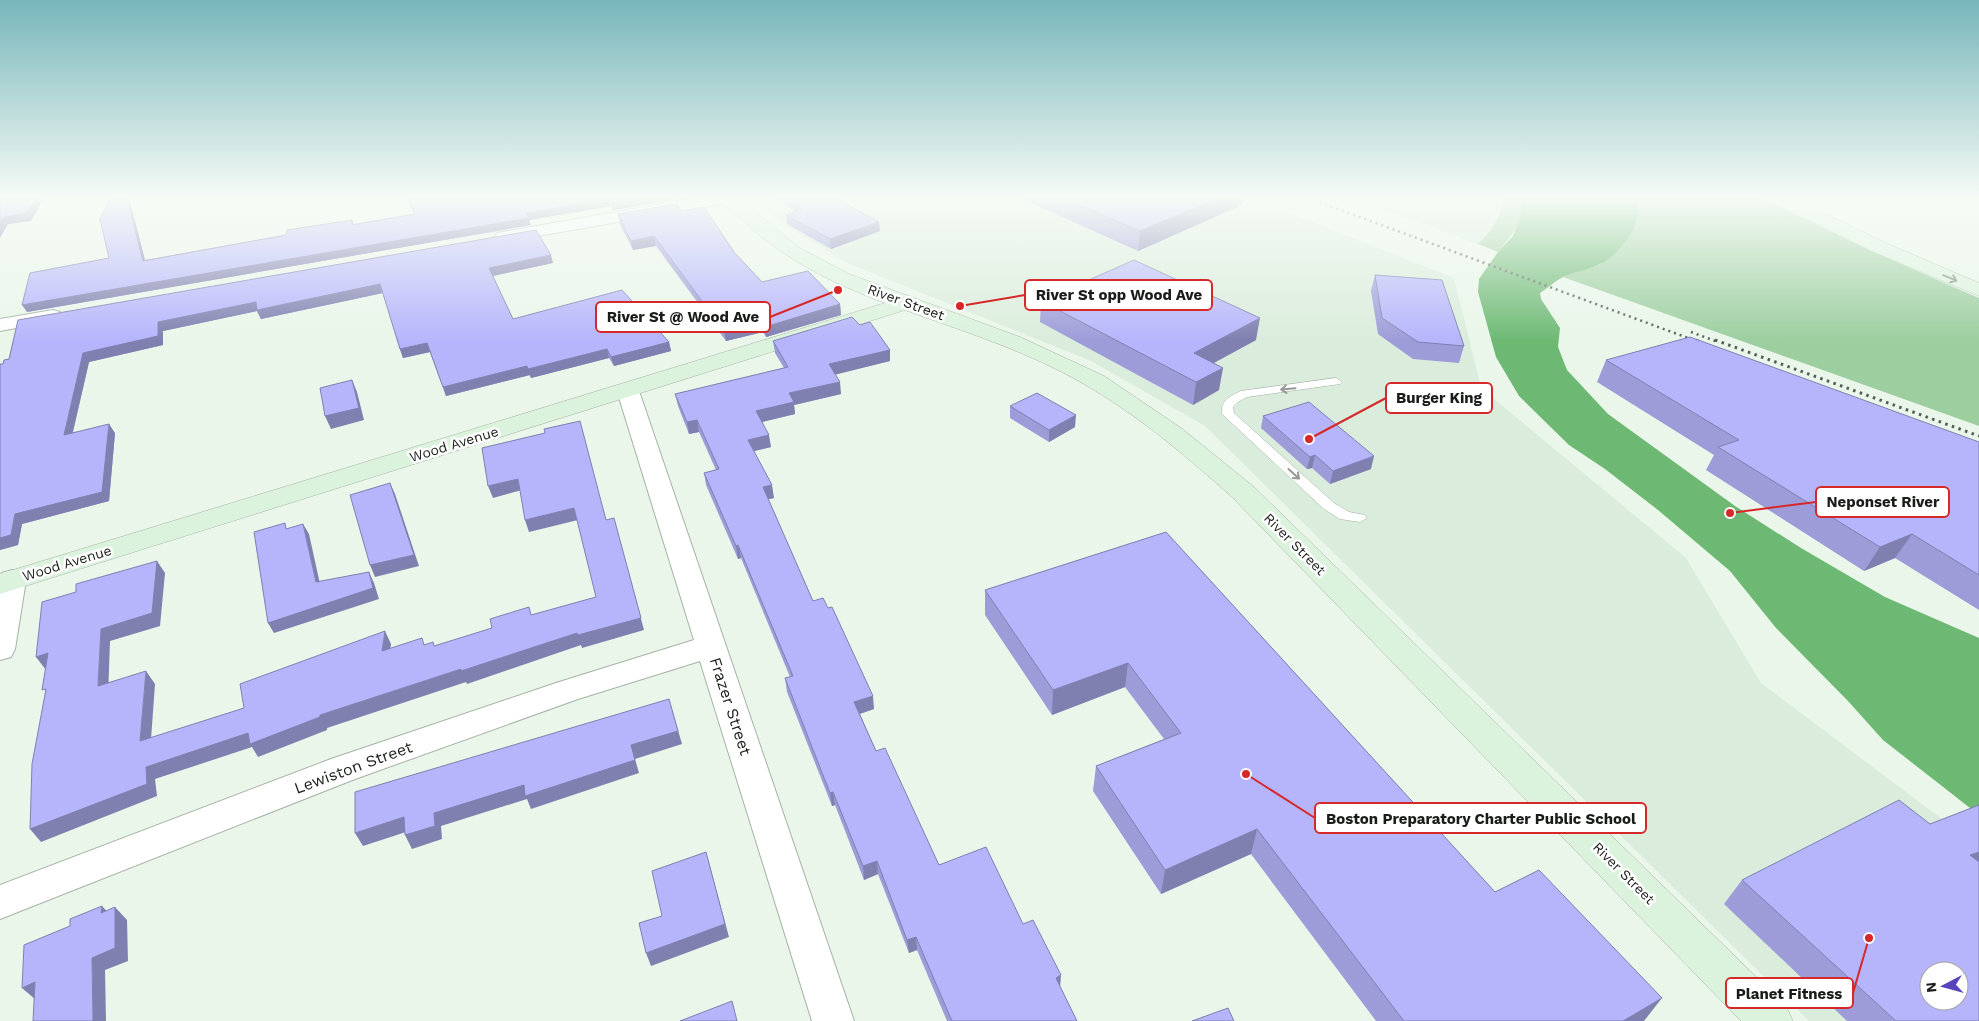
<svg xmlns="http://www.w3.org/2000/svg" width="1979" height="1021" viewBox="0 0 1979 1021" font-family="'Work Sans',sans-serif">
	<rect width="100%" height="100%" fill="#eaf6ea"/>
	<path fill="#daecdb" fill-rule="evenodd" d="M805 198H1252L1454 278 1481 388 1686 558 1761 683 1979 847V1021H1809L1205 426 1091 361 845 262 786 226 766 210ZM1929 971H1959V1001H1929Z
		M1351 198H1504L1499 218 1492 231 1478 244Z"/>
	<path fill="#9cce9f" d="M1504 198H1523C1524 220 1512 236 1498 252L1478 244C1493 230 1500 218 1504 198Z
		M1636 198H1762L1869 250 1979 298V426L1563 277 1601 264 1639 208Z"/>
	<path fill="#6db974" d="M1523 198H1636C1645 222 1621 254 1600 264 1588 270 1575 272 1563 277 1555 281 1548 288 1540 293L1541 299 1560 328 1558 347 1567 370 1608 414 1735 506 1801 548 1885 597 1979 638V815L1883 740 1848 701 1776 628 1730 571 1658 510 1605 469 1569 445 1519 396 1496 357 1478 292 1479 279 1498 252 1513 236 1519 220Z"/>
	<g fill="none" stroke-linecap="round" stroke-linejoin="round">
		<defs>
			<path id="service" d="M1336 378 1342 382 1340 384 1247 397 1238 402 1233 407 1234 413 1334 503 1349 512 1365 515 1367 518 1360 522 1340 519 1324 509 1222 414C1220 401 1230 396 1241 391Z"/>
			<path id="minor" d="M696 198H734L732 202 726 203 503 242 497 241 494 237 497 233 503 232Z
				M53 310 60 312 63 316 60 320 0 331V319Z
				M628 384 636 386 639 391 854 1021H812L700 661 578 699 355 779 0 919V885L331 759 556 683 694 640 617 391 620 386Z
				M12 570 22 573 26 580 15 649 11 657 0 660V576L2 573Z"/>
			<path id="secondary" d="M719 198H739L798 247 849 274 1020 337 1104 376 1181 428 1254 487 1786 1006 1793 1021H1741L1234 499C1181 451 1125 404 1060 371 1011 346 957 329 905 310L0 594V574L885 303C832 283 786 260 744 222 736 215 726 207 719 198Z
				M1770 198H1793L1888 244 1979 283V296L1874 252 1773 202Z"/>
		</defs>
		<use href="#service" stroke="#a6b2a6" stroke-width="1"/>
		<use href="#minor" stroke="#a6b2a6" stroke-width="2"/>
		<use href="#secondary" stroke="#a6b2a6" stroke-width="1"/>
		<use href="#service" fill="#fff" fill-rule="evenodd"/>
		<use href="#minor" fill="#fff" fill-rule="evenodd"/>
		<use href="#secondary" fill="#dbf2dd" fill-rule="evenodd"/>
		<path stroke="#555c55" stroke-width="2.5" stroke-dasharray="2 4" stroke-linecap="butt" d="M1308 198 1699 342
			M1691 332 1718 342"/>
		<path stroke="#555c55" stroke-width="3" stroke-dasharray="2.5 4.5" stroke-linecap="butt" d="M1696 340 1700 342
			M1715 340 1979 436"/>
	</g>
	<path fill="#9d9cd9" d="M129 198 145 260 286 235 352 220 354 224 414 214 407 198H671V200L613 210 611 206 529 220 531 225 27 312 109 258Z
		M778 198H835L880 231 831 249 787 224 786 215 795 212Z
		M1020 198H1243L1242 205 1138 251Z
		M681 211 734 252 762 282 840 304 841 315 766 337 763 332 726 341 656 246 633 250 620 224 618 214Z
		M553 263 493 276 513 319 669 342 671 351 614 366 609 358 531 378 530 375 446 396 430 352 403 358 400 349 383 293 261 319 257 311 163 331V345L89 362 73 432 115 433 109 501 22 524 18 545 0 550V364H3L9 359 18 320Z
		M1375 275 1464 346 1459 363 1413 359 1378 334 1371 291Z
		M1041 301 1256 340 1214 363 1219 390 1193 405 1040 322Z
		M773 341 890 361 835 374 841 394 794 405 795 414 762 422 771 447 754 451 774 498 768 499 813 601 874 709 860 714 876 751 939 865 1023 924 1060 987 1077 1021H947L917 950 909 953 878 874 864 880 835 805 832 806 787 692 785 678 790 677 741 558 738 559 706 485 704 473 716 470 699 432 689 434 678 406 675 394 784 368 775 353Z
		M1606 360 1979 442V610L1895 558 1864 571 1706 470 1714 455 1597 382Z
		M1010 406 1075 427 1049 442 1010 418Z
		M1263 416 1371 469 1330 484 1312 468 1307 469 1261 428Z
		M1166 532 1495 892 1644 1021H1376L1251 854 1161 894 1093 791 1096 766 1164 739 1125 687 1052 715 985 615V590Z
		M1930 824 1979 1021H1847L1724 904 1742 880Z"/>
	<path fill="#7f7fb0" d="M36 198H44L31 221 8 224 0 238V223L4 217Z
		M127 198H129L147 268 143 261Z
		M643 198H671V200L613 210 612 203Z
		M1218 198H1243L1242 205 1138 251 1140 231Z
		M610 199 611 206 529 220 531 225 27 312 22 305 526 213Z
		M879 222 880 231 831 249 830 239Z
		M654 236 656 246 633 250 631 241Z
		M551 255 553 263 492 276 489 268Z
		M380 284 383 293 261 319 257 311 163 331V345L89 362 70 444 64 435 83 353 158 322 256 302Z
		M840 304 841 315 766 337 765 327Z
		M1260 318 1256 340 1191 375 1194 353Z
		M761 321 763 332 726 341 724 331Z
		M669 342 671 351 614 366 611 357Z
		M427 343 430 352 403 358 400 349Z
		M607 349 609 358 531 378 528 369Z
		M890 350V361L830 376 829 364Z
		M527 366 530 375 446 396 443 387Z
		M1223 368 1219 390 1193 405 1196 382Z
		M352 380 357 392 364 420 331 429 325 416Z
		M840 382 841 394 794 405 795 414 758 423 756 411 789 393Z
		M1076 415 1075 427 1049 442V430Z
		M697 420 699 432 689 434 687 422Z
		M109 424 115 433 109 501 22 524 18 545 0 550V538L15 514Z
		M769 435 771 447 750 452 748 440Z
		M1315 455 1312 468 1307 469 1310 457Z
		M1374 456 1371 469 1330 484 1333 471Z
		M518 479 522 490 493 498 488 486Z
		M390 483 395 494 419 566 375 577 370 565Z
		M772 485 774 498 765 500 763 487Z
		M574 508 578 520 529 532 525 520Z
		M614 518 644 630 582 648 581 645 467 684 466 682 327 728V730L258 757 252 747 155 779 157 796 41 842 30 829 146 767 248 733 320 715 461 669 577 633 641 618Z
		M303 524 309 534 322 593 316 582Z
		M1912 534 1895 558 1864 571 1880 547Z
		M738 545 741 558 738 559 736 546Z
		M157 561 165 573 160 626 110 641 108 698 98 686 101 629Z
		M369 572 374 583 379 599 274 633 268 623Z
		M385 631 391 644 389 663 382 651Z
		M48 653 46 670 36 657Z
		M1128 663 1125 687 1052 715 1053 690Z
		M146 671 155 684 150 753 140 741Z
		M873 696 874 709 856 715 854 702Z
		M669 699 682 744 635 759 639 773 531 809 527 799 441 826 442 839 412 849 405 835 434 813 631 745Z
		M833 792 835 805 832 806 830 793Z
		M404 817 412 830 363 846 355 833Z
		M1257 829 1251 854 1161 894 1165 870Z
		M706 852 729 937 651 966 646 953Z
		M1979 852V866L1970 855Z
		M877 861 878 874 864 880 863 866Z
		M102 906 114 919 101 913Z
		M115 907 127 920 128 961 105 970 106 1021H93L92 958Z
		M916 937 917 950 909 953 907 940Z
		M1061 975 1060 988 1056 978Z
		M35 982 36 1000 22 988Z
		M1662 998 1644 1021H1623Z"/>
	<path fill="#b6b5fc" stroke="#7f7fb0" fill-rule="evenodd" d="M0 198H36L26 213 4 217 0 223Z
		M111 198H127L143 261 286 235 287 230 352 220V225L415 214 408 198H643L612 203 610 199 526 213 529 218 22 305 30 273 109 258 100 219Z
		M788 198H835L879 222 830 239 786 215 802 209Z
		M1063 198H1218L1140 231Z
		M677 204 681 211 704 207 734 252 762 282 808 271 840 304 765 327 761 321 724 331 654 236 631 241 618 214Z
		M536 230 551 255 489 268 513 319 622 290 669 342 611 357 607 349 528 369 527 366 443 387 427 343 400 349 380 284 257 310 256 302 158 322V336L83 353 64 435 109 424 102 492 15 514 11 535 0 538V364H3L4 360 9 359 18 320Z
		M1134 260 1260 318 1194 353 1223 368 1196 382 1041 301Z
		M1375 275 1442 280 1464 346 1418 342 1382 318Z
		M852 317 860 325 870 322 890 350 829 364 840 382 789 393 794 402 756 411 769 435 748 440 772 485 763 487 813 601 823 598 828 608 832 607 873 696 854 702 876 751 885 748 939 865 986 847 1023 924 1033 920 1061 975 1056 978 1077 1021H952L916 937 907 940 877 861 863 866 833 792 830 793 785 678 793 676 738 545 736 546 704 473 719 469 697 420 687 422 675 394 788 367 773 341Z
		M1690 337 1979 442V575L1912 534 1880 547 1718 447 1739 440 1606 360Z
		M352 380 359 408 325 416 320 388Z
		M1037 393 1076 415 1049 430 1010 406Z
		M1309 402 1374 456 1333 471 1315 455 1310 457 1263 416Z
		M580 421 606 520 614 518 641 618 578 635 577 633 461 671V669L320 715V717L250 744 248 733 146 767 147 784 30 829 32 764 46 689 42 690 48 653 36 657 42 602 76 592V584L157 561 152 613 101 629 98 686 146 671 140 741 244 708 240 684 385 631 382 651 422 638 424 645 433 642 434 646 492 628 490 619 529 607 531 615 596 597 574 508 525 520 518 479 488 486 482 448 545 433 544 429Z
		M390 483 414 555 370 565 350 495Z
		M285 523 286 529 303 524 316 582 369 572 373 588 268 623 254 532Z
		M1166 532 1495 892 1539 870 1662 998 1623 1021H1404L1257 829 1165 870 1096 766 1181 733 1128 663 1053 690 985 590Z
		M669 699 678 731 631 745 635 760 525 796 524 785 434 813 435 826 405 835 404 817 355 833V792Z
		M1899 800 1930 824 1979 805V852L1970 855 1979 862V1021H1896L1742 880ZM1929 971H1959V1001H1929Z
		M706 852 725 924 646 953 639 923 662 916 652 871Z
		M102 906 101 913 115 907V948L92 958 93 1021H33L35 982 22 988 24 945 70 926V919Z
		M732 1001 737 1021H680Z
		M1228 1008 1234 1021H1192Z"/>
	<defs><path id="oneway-shaft" d="M-6 0H5M1.5-3L5.5 0L1.5 3" fill="none" stroke-width="1.6" stroke-linecap="round" stroke-linejoin="round" transform="scale(1.25)"/></defs>
	<use stroke="#839284" href="#oneway-shaft" transform="translate(1950 278) rotate(23)"/>
	<g stroke="#979997">
		<use href="#oneway-shaft" transform="translate(1288 389) rotate(175)"/>
		<use href="#oneway-shaft" transform="translate(1294 474) rotate(42)"/>
	</g>
	<linearGradient id="sky" x2="0" y2="1"><stop stop-color="#77b6ba"/><stop offset="0.58" stop-color="#f6fbf6"/><stop offset="1" stop-color="#f6fbf6" stop-opacity="0"/></linearGradient>
	<rect width="1979" height="341" fill="url(#sky)"/>
	<g text-anchor="middle" stroke-width="5" stroke-linejoin="round" paint-order="stroke">
		<g font-size="14" fill="#181d18" stroke="#fff">
			<text transform="translate(906 302) rotate(20)" y="5">River Street</text>
			<text transform="translate(454 444) rotate(-17)" y="5">Wood Avenue</text>
			<text transform="translate(1295 544) rotate(45)" y="5">River Street</text>
			<text transform="translate(67 563) rotate(-17)" y="5">Wood Avenue</text>
			<text transform="translate(1624 873) rotate(45)" y="5">River Street</text>
		</g>
		<g font-size="16" fill="#181d18" stroke="#fff">
			<text transform="translate(731 706) rotate(72)" y="6">Frazer Street</text>
			<text transform="translate(353 767) rotate(-20)" y="6">Lewiston Street</text>
		</g>
	</g>
	<path fill="none" stroke="#d62828" stroke-width="2" d="M960 306L1025 295M838 290L770 317M1309 439L1386 398M1730 513L1816 502M1246 774L1315 818M1869 938L1853 993"/>
	<g fill="#d62828" stroke="#fff" stroke-width="2">
		<circle cx="960" cy="306" r="5"/>
		<circle cx="838" cy="290" r="5"/>
		<circle cx="1309" cy="439" r="5"/>
		<circle cx="1730" cy="513" r="5"/>
		<circle cx="1246" cy="774" r="5"/>
		<circle cx="1869" cy="938" r="5"/>
	</g>
	<g fill="#fff" stroke="#d62828" stroke-width="2">
		<rect x="1025" y="280" width="187" height="30" rx="5"/>
		<rect x="596" y="302" width="174" height="30" rx="5"/>
		<rect x="1386" y="383" width="106" height="30" rx="5"/>
		<rect x="1816" y="487" width="133" height="30" rx="5"/>
		<rect x="1315" y="803" width="331" height="30" rx="5"/>
		<rect x="1726" y="978" width="127" height="30" rx="5"/>
	</g>
	<g font-size="15" text-anchor="middle" font-weight="bold" fill="#181d18">
		<text x="1119" y="300">River St opp Wood Ave</text>
		<text x="683" y="322">River St @ Wood Ave</text>
		<text x="1439" y="403">Burger King</text>
		<text x="1883" y="507">Neponset River</text>
		<text x="1481" y="824">Boston Preparatory Charter Public School</text>
		<text x="1789" y="999">Planet Fitness</text>
	</g>
	<g transform="translate(1944 986) rotate(264)"><circle r="24" fill="#ffffff" stroke="#a3a5a3"/>
	<path d="M0-4L9 19L0 12L-9 19Z" fill="#5744bc"/>
	<text y="-8" font-size="14" font-weight="bold" text-anchor="middle" fill="#181d18">N</text>
	</g>
</svg>
